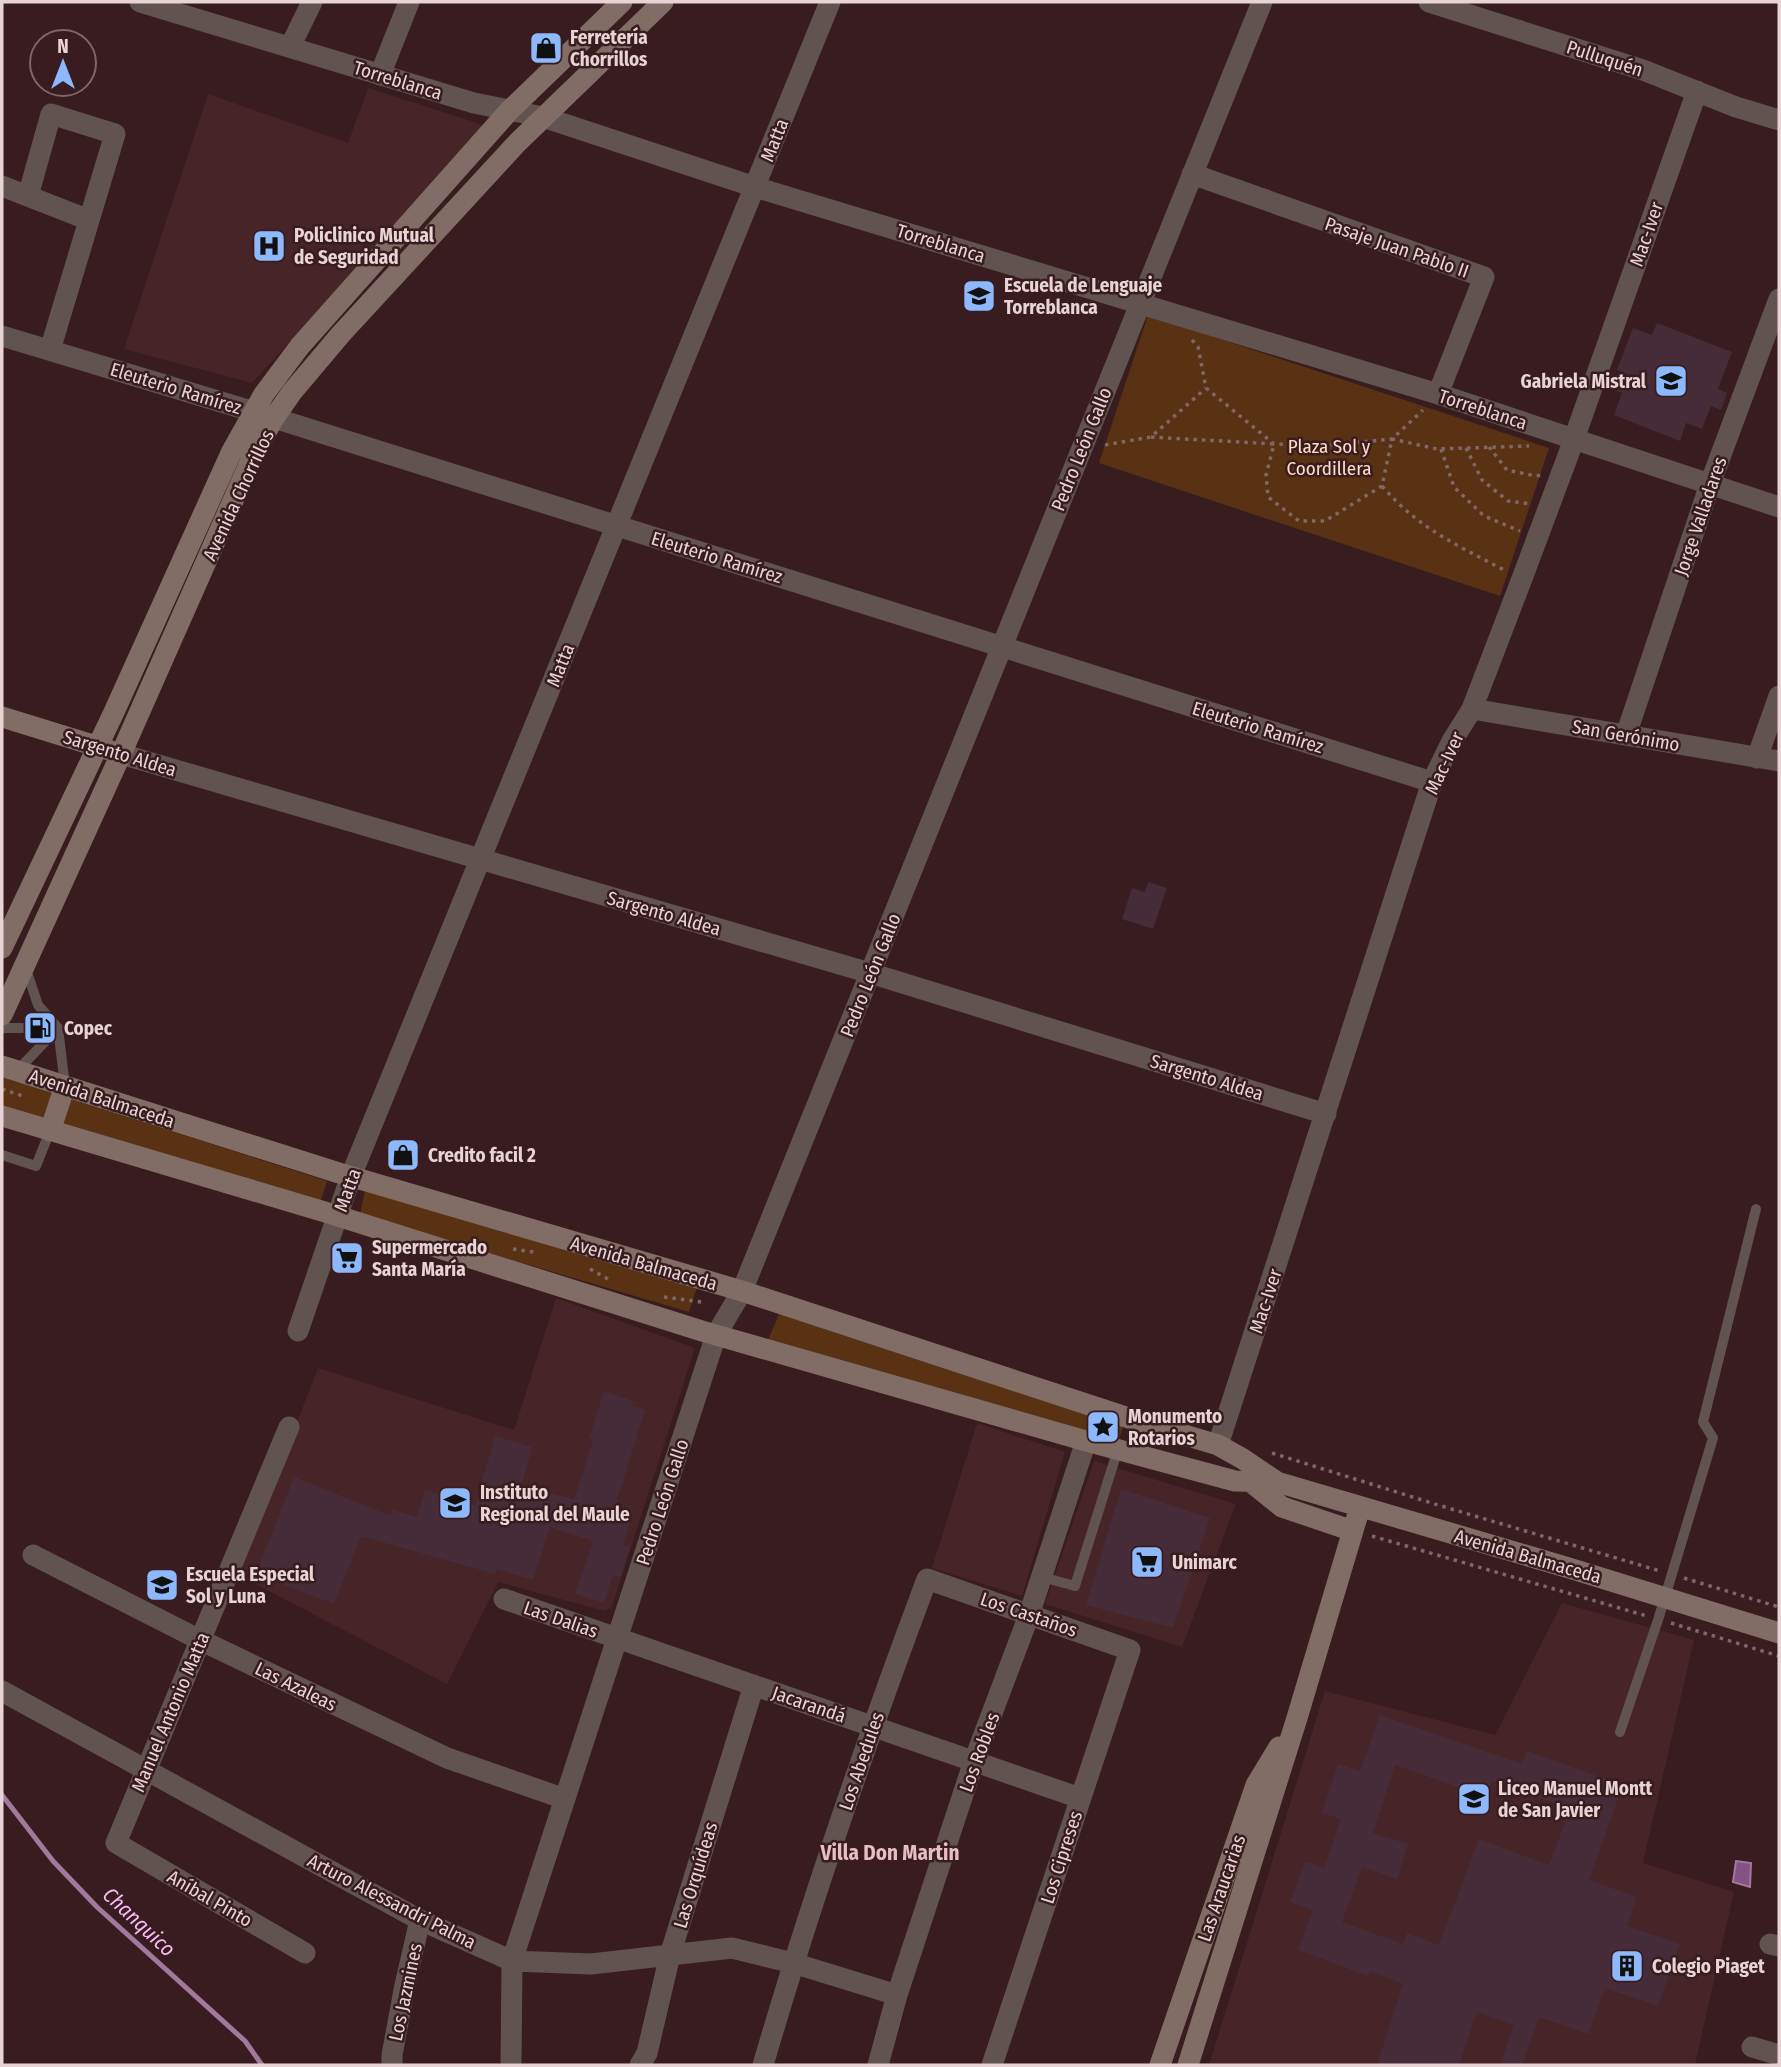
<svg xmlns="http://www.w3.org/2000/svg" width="1781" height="2067" viewBox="0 0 1781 2067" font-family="'Fira Sans Condensed',sans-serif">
	<rect width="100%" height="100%" fill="#381c1f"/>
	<path fill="#462428" d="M368 88 490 127 252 383 124 349 208 94 348 143Z
		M556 1298 695 1348 612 1607 604 1611 498 1582 447 1684 238 1575 318 1368 514 1430Z
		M977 1423 1065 1452 1022 1596 932 1568Z
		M1094 1461 1236 1504 1182 1647 1045 1604Z
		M1562 1603 1694 1640 1643 1863 1734 1892 1695 2065H1209L1325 1691 1495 1735Z"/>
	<path fill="#583212" d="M1148 315 1549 448 1500 596 1099 463Z
		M2 1077 327 1181 320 1203 2 1106Z
		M365 1190 697 1287 689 1312 360 1215Z
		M780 1312 1125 1422 1117 1444 768 1340Z"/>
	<path fill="#845284" stroke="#a2799c" stroke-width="2" d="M1736 1861 1751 1863 1750 1887 1733 1882Z"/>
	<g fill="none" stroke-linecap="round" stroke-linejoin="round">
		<path stroke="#a2799c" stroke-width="5" d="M2 1795 53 1861 97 1907 245 2041 262 2065"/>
	</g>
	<path fill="#462c38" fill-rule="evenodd" d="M1657 323 1732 352 1718 389 1727 393 1721 410 1711 406 1702 429 1686 423 1680 441 1614 415 1622 393 1617 391 1625 373 1617 370 1633 328 1652 335Z
		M1148 882 1167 888 1153 929 1122 919 1132 888 1145 892Z
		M604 1391 633 1401 632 1406 645 1410 613 1513 631 1519 623 1545 630 1547 620 1578 613 1575 604 1603 575 1594 593 1541 550 1527 533 1580 496 1569 495 1574 361 1536 334 1604 256 1574 294 1477 391 1516 392 1510 417 1517 425 1490 475 1505 495 1436 532 1447 522 1484 574 1500 593 1440 589 1438Z
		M1121 1489 1210 1518 1173 1628 1086 1605Z
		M1380 1715 1522 1764 1527 1751 1623 1785 1589 1880 1637 1897 1627 1926 1680 1944 1658 2006 1605 1988 1588 2034 1539 2017 1522 2065H1500L1514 2025 1477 2012 1459 2065H1377L1403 1984 1370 1971 1368 1976 1298 1950 1313 1910 1290 1902 1305 1861 1324 1868 1341 1819 1322 1813 1338 1764 1360 1771ZM1395 1765 1486 1797 1492 1781 1570 1809 1549 1865 1479 1839 1439 1945 1407 1933 1403 1944 1342 1922 1362 1867 1397 1879 1408 1844 1373 1833Z"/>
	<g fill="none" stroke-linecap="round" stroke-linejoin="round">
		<path stroke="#7f6668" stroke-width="3.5" stroke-dasharray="3.5 5" stroke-linecap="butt" d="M1192 340 1198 347 1206 388 1274 444 1330 445 1392 439 1423 410
			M1151 437 1274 444 1266 475 1268 497 1299 521H1325L1382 486 1392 439 1437 449 1529 446
			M1105 445 1151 437 1206 388
			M1489 447 1507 470 1536 476 1541 475
			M1466 448 1482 480 1508 501 1532 504
			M1441 449 1454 487 1484 516 1520 531
			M1382 486C1419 529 1457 545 1506 571
			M2 1089 23 1096
			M513 1249 534 1252
			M590 1269 608 1279
			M664 1297 702 1302
			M1272 1453 1438 1505 1660 1571
			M1372 1536 1647 1616
			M1684 1578 1779 1607
			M1671 1623 1779 1656"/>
		<path stroke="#61534f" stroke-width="10" d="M26 969 38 1005 58 1028 65 1086
			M2 1028H58
			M17 1071 58 1028
			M2 1155 36 1166 50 1131
			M1042 1577 1075 1586 1118 1449
			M1620 1732 1658 1620 1713 1438 1703 1422 1756 1209"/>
		<path stroke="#61534f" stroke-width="21" d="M140 2 474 103 543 117 755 187 1438 394 1779 507
			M1429 2 1643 70 1736 107 1779 120
			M290 47 312 2
			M380 75 409 2
			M1192 174 1484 277 1438 394
			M2 186 89 220
			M28 196 51 114 115 134 50 350
			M2 336 274 418 1432 782
			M1472 709 1779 761
			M1626 735 1710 484 1779 299
			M121 754 870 973 1326 1114
			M1757 758 1779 696
			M298 1331 351 1176 830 2
			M289 1427 116 1843 305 1953
			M1218 1445 1432 782 1452 741 1472 709 1523 576 1569 453 1697 91
			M33 1555 200 1640 447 1758 565 1799
			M504 1599 1080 1798
			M2 1691 420 1920 512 1961 591 1964 732 1948 793 1963 897 1995
			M1770 1944 1779 1946
			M1752 2047 1779 2055
			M392 2065V2055L405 1985 420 1920
			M511 2065 512 1961 716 1335 742 1291 1262 2
			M640 2065 647 2053 670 1955 754 1685
			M763 2065C811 1901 867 1739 927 1579L1130 1650 992 2065
			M878 2065 897 1995 974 1761 1029 1615 1086 1441"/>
		<path stroke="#826c66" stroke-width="21" d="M2 717 109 750
			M2 948 114 712 231 453 264 394 300 346 509 111 622 2
			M2 1015 121 754 255 451 274 418 292 392 341 334 517 143 663 2
			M2 1066 339 1173 742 1291 1138 1421 1218 1445 1243 1459 1277 1482
			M2 1116 325 1212 702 1331 1086 1441 1235 1481 1277 1482 1569 1568 1779 1633
			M50 1131 65 1086
			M1251 1482 1282 1507 1353 1531
			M1160 2065 1256 1785 1279 1747
			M1188 2065 1297 1718 1360 1507"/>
	</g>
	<defs>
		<symbol id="shop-square" viewBox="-11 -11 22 22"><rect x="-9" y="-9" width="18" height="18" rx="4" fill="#8db9fc" stroke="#381c1f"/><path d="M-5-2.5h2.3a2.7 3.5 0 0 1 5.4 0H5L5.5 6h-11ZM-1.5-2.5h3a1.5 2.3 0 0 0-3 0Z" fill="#111"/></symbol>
		<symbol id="hospital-square" viewBox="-11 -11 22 22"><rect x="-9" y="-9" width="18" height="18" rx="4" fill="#8db9fc" stroke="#381c1f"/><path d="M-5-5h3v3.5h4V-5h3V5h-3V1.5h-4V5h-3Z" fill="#111"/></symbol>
		<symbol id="school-square" viewBox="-11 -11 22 22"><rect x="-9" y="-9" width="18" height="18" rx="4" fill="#8db9fc" stroke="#381c1f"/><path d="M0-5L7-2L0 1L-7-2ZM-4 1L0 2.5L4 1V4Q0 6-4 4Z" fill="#111"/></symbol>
		<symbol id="fuel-square" viewBox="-11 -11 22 22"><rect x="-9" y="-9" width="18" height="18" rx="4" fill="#8db9fc" stroke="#381c1f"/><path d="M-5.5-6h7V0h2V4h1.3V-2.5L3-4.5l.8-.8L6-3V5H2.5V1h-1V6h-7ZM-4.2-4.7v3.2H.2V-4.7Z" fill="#111"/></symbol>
		<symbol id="supermarket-square" viewBox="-11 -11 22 22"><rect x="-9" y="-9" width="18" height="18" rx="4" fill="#8db9fc" stroke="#381c1f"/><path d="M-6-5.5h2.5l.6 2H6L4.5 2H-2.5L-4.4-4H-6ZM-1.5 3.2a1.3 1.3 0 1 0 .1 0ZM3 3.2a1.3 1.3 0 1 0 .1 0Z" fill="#111"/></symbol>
		<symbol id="sight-square" viewBox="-11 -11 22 22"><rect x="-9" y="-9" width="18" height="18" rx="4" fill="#8db9fc" stroke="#381c1f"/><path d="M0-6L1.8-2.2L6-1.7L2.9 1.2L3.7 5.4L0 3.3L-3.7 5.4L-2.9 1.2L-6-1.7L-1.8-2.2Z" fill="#111"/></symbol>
		<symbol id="building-square" viewBox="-11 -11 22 22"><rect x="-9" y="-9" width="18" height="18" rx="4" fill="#8db9fc" stroke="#381c1f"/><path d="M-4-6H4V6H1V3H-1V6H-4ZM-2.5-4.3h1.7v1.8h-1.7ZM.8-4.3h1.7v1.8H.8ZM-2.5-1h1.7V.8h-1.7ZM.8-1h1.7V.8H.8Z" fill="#111"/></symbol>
	</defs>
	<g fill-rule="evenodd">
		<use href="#shop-square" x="527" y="29" width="38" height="38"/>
		<use href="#hospital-square" x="250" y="227" width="38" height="38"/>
		<use href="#school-square" x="960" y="277" width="38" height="38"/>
		<use href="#school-square" x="1652" y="362" width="38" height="38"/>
		<use href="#fuel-square" x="21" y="1009" width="38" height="38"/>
		<use href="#shop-square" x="384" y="1136" width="38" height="38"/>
		<use href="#supermarket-square" x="328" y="1239" width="38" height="38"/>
		<use href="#sight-square" x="1084" y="1408" width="38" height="38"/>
		<use href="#school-square" x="436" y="1484" width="38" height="38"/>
		<use href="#supermarket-square" x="1128" y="1543" width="38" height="38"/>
		<use href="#school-square" x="143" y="1566" width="38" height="38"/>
		<use href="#school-square" x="1455" y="1780" width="38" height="38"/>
		<use href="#building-square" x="1608" y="1947" width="38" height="38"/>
	</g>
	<g text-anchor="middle" stroke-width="5" stroke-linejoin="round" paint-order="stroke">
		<g font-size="19" font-weight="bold" fill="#e8d4d5" stroke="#381c1f" text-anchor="start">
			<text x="570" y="44">Ferretería<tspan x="570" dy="22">Chorrillos</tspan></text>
			<text x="294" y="242">Policlinico Mutual<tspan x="294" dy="22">de Seguridad</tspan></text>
			<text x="1004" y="292">Escuela de Lenguaje<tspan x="1004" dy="22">Torreblanca</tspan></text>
			<text x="1646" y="388" text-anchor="end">Gabriela Mistral</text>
			<text x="64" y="1035">Copec</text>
			<text x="428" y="1162">Credito facil 2</text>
			<text x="372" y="1254">Supermercado<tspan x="372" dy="22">Santa María</tspan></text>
			<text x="1128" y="1423">Monumento<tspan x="1128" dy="22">Rotarios</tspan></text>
			<text x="480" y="1499">Instituto<tspan x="480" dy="22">Regional del Maule</tspan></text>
			<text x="1172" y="1569">Unimarc</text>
			<text x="186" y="1581">Escuela Especial<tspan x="186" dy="22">Sol y Luna</tspan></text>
			<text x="1498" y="1795">Liceo Manuel Montt<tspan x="1498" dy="22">de San Javier</tspan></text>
			<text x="1652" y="1973">Colegio Piaget</text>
		</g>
		<g font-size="19" fill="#e8d4d5" stroke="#381c1f">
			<text transform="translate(1605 58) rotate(18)" y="7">Pulluquén</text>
			<text transform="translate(398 80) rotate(17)" y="7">Torreblanca</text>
			<text transform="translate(774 140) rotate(-68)" y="7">Matta</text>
			<text transform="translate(1646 234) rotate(-71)" y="7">Mac-Iver</text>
			<text transform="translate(941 243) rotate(17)" y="7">Torreblanca</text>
			<text transform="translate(1397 247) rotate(19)" y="7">Pasaje Juan Pablo II</text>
			<text transform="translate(176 388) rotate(17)" y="7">Eleuterio Ramírez</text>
			<text transform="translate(1483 409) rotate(18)" y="7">Torreblanca</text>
			<text transform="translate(1081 449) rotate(-68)" y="7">Pedro León Gallo</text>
			<text transform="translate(238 495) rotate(-65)" y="7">Avenida Chorrillos</text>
			<text transform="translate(1700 516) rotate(-71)" y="7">Jorge Valladares</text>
			<text transform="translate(717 557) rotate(17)" y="7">Eleuterio Ramírez</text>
			<text transform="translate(560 665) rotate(-68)" y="7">Matta</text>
			<text transform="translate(1258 727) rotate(17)" y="7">Eleuterio Ramírez</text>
			<text transform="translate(1626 735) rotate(10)" y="7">San Gerónimo</text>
			<text transform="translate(120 753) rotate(17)" y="7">Sargento Aldea</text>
			<text transform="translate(1444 763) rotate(-65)" y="7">Mac-Iver</text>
			<text transform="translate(664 913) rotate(16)" y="7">Sargento Aldea</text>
			<text transform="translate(870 975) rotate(-68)" y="7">Pedro León Gallo</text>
			<text transform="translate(1207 1077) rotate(17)" y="7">Sargento Aldea</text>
			<text transform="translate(102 1098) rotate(18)" y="7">Avenida Balmaceda</text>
			<text transform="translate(347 1190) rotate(-70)" y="7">Matta</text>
			<text transform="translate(644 1263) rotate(16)" y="7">Avenida Balmaceda</text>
			<text transform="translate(1265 1301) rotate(-72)" y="7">Mac-Iver</text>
			<text transform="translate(662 1502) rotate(-72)" y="7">Pedro León Gallo</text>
			<text transform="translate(1528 1556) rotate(16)" y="7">Avenida Balmaceda</text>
			<text transform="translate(1029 1614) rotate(19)" y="7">Los Castaños</text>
			<text transform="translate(561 1619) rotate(19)" y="7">Las Dalias</text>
			<text transform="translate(296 1686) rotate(26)" y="7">Las Azaleas</text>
			<text transform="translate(809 1704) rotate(19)" y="7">Jacarandá</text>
			<text transform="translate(170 1712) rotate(-67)" y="7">Manuel Antonio Matta</text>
			<text transform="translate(979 1752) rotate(-70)" y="7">Los Robles</text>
			<text transform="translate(861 1761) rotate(-71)" y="7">Los Abedules</text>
			<text transform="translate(1061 1857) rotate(-72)" y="7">Los Cipreses</text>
			<text transform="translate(695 1875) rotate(-73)" y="7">Las Orquídeas</text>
			<text transform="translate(1221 1888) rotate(-71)" y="7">Las Araucarias</text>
			<text transform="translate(210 1898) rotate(30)" y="7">Aníbal Pinto</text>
			<text transform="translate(392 1901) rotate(27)" y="7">Arturo Alessandri Palma</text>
			<text transform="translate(405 1992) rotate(-78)" y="7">Los Jazmines</text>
		</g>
		<g font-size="19" fill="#ffdcc3" stroke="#381c1f">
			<text x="1329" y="453">Plaza Sol y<tspan x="1329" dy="22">Coordillera</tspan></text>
		</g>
		<g font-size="21" font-weight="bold" fill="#e6bfc2" stroke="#381c1f">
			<text x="890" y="1860">Villa Don Martin</text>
		</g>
		<g font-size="21" font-style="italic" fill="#f7bbf5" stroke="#381c1f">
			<text transform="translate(139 1922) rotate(43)" y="7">Chanquico</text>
		</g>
	</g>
	<rect width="1781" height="2067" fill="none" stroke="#e8d4d5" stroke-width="7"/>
	<g transform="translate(63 63)"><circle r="33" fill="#381c1f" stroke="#7e6668" stroke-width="2"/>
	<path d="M0-5L12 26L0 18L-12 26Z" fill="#8db9fc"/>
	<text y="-10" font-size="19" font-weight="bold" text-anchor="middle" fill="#e8d4d5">N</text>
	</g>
</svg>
